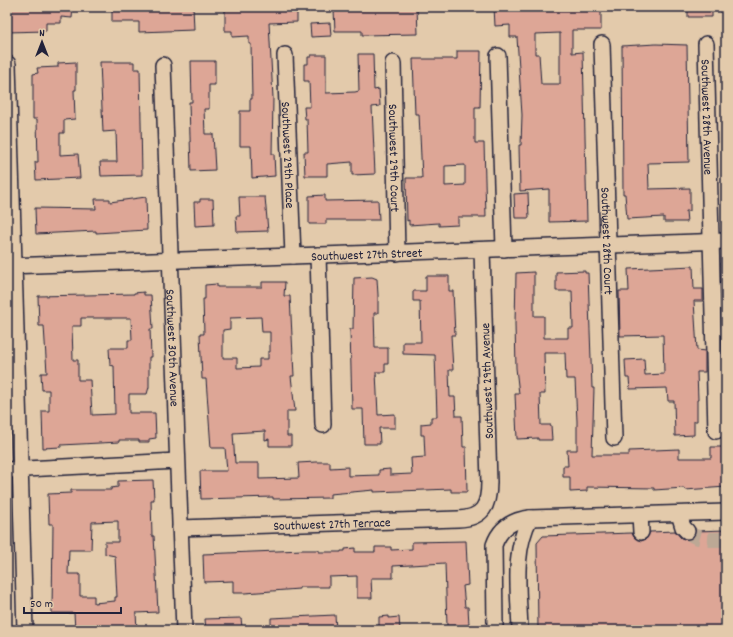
<svg xmlns="http://www.w3.org/2000/svg" width="733" height="637" viewBox="0 0 733 637" font-family="Dekko,sans-serif">
	<rect width="100%" height="100%" fill="#e3caab"/>
	<filter id="ink" filterUnits="userSpaceOnUse"><feTurbulence type="fractalNoise" baseFrequency=".025" numOctaves="2"/><feDisplacementMap in="SourceGraphic" scale="8" xChannelSelector="R" yChannelSelector="G"/><feConvolveMatrix kernelMatrix="1 2 1 2 8 2 1 2 1" color-interpolation-filters="sRGB"/></filter>
	<g filter="url(#ink)">
		<path fill="#dda696" stroke="#22223b" fill-rule="evenodd" d="M7 7H73L72 18 61 17V23H46V31L7 32Z
			M112 7H193L194 30 139 32V22H112Z
			M225 7H297V22L269 23 273 98 272 154H274L275 176 252 178 251 146H240V111H250V99H252L251 44H249V36L232 37V31H225Z
			M340 7H359V10L417 8 418 34 362 35V31H335L334 10 340 9Z
			M494 7H601V30H572V53L583 52 587 221 549 222V189L520 191 519 145H521L522 115 517 37H510V25L495 26ZM560 33V84H541L539 54H535V34Z
			M688 7H712V17H688Z
			M330 23 331 36 311 37 310 24Z
			M656 44 687 45 689 162 648 163 649 189 690 188V211H686L687 222H664V217L627 219 625 194H623L622 46Z
			M457 51H481L480 107H475V143H484L486 217H458V225L439 226V223L409 225V220L407 221 406 178H422L419 114H415L413 59H457ZM465 165V185L445 186V166Z
			M358 54H373L374 90 379 89 380 106 372 107 375 174 352 175V162L327 164V176H305L304 152H308L307 119H305L304 107H310L309 81H304V64H308V57H311V55H326V93L355 92 359 91Z
			M191 61H215V85H209V109H204L205 134H213L215 170 191 171 189 102H192Z
			M76 62V90H74L75 119 64 120V133H60V155L78 154 80 178 36 180 35 162H38L37 119H33V74L38 73 37 68 58 67V63Z
			M100 62H134V69H140L142 175 101 176 100 162H117L116 131 103 132Z
			M528 193 529 218H515L514 194Z
			M325 195V201L378 200 379 220H326V224H309V196Z
			M146 197 147 230 96 233V231L36 234 35 208 96 209 95 199H110V202Z
			M239 197H265L268 231 237 232 236 216H240Z
			M200 199H213L214 225 195 226 194 202H200Z
			M693 266 694 289H703V301H694L697 350 705 351V372H697L698 400H697V421H694V435L675 436 674 401H668L667 388 630 389 629 378H626L625 360 644 359 645 375 664 374 663 335 620 336 619 291H629L628 269Z
			M585 271V273H588L592 388H594L592 455H629V451L679 449V458H711V447H726V487L685 490 684 488 654 490V488L587 487V491L570 492V477H563V466H568L567 450H577V421L575 379H566L565 353H544L545 394H540L541 425H551L552 440H538V438L517 439 515 394H519L516 368 515 324 516 273 534 272V316H544V338H568V328H573L572 291H556V272Z
			M426 276H449V291H453L455 335H451L453 370H449L450 397H455L456 416H462L463 447H466L467 492H451V489L374 492V490L330 494V498L273 499V497L201 499 200 471H227L225 448H211L206 379H202L200 334H204L203 299H205V285L217 284V287H262V282H285L284 296H290L294 376H291L295 411H287V436H291V446H269V439L265 440V431L233 433 235 463H259V479L299 478 298 463 316 462H330V468L348 467V476L379 475V470L390 469V475L412 474 411 458 425 457 424 435H421V424L431 423V417H437L435 355 403 354V342H421L420 301H413V291H426ZM261 317 262 332H270V352H268V359H259V367L237 368V358H223V330L230 329V318Z
			M372 277 377 279 378 295V313H374L375 348H388V364H385V372H376L378 415 395 414V428H379L380 444H364L363 409H352L350 329H353L354 278Z
			M144 292V295H151L153 329H150L151 357H149V387L147 394H129V413H155L156 438 149 439V442H139V440H119V442L61 445V447L43 448 42 411H49V390H42L41 373H47L44 326H39L38 296 134 294V293ZM81 318H131L132 340H128V348H109L110 365 114 366 115 414 92 415 90 380H78V360H73L72 326H81Z
			M153 480 154 500H151L152 536H154L158 612 136 613 137 630H75L74 613H52L53 524H49L48 494 71 493V490H111V488L118 487V481ZM118 521V542H105V554L115 556 117 597H115V601L94 603V596H80V574H68L69 550H91L92 522Z
			M726 530V630H538L537 543 543 536 632 533 634 537 641 541 646 539 650 532 675 531 681 538 689 540 694 537 696 531Z
			M466 541 468 585 463 586 465 607H468L469 625 447 626 445 563 393 566V578H371L372 598H357V576L329 577V587H299V589L245 593H233V581L204 582 203 554 303 550H319V552H341V551H345V549L355 548V552H375V547H391V550L412 549V542Z
			M335 615 336 630H271V618Z
			M389 616V618L399 617 400 630H379V617Z
			M241 618 242 627 206 630 205 619Z"/>
		<g fill="none" stroke-linecap="round" stroke-linejoin="round">
			<path stroke="#bca895" stroke-width="15" stroke-dasharray="15 8" stroke-linecap="butt" d="M687 531C697 541 713 540 726 539"/>
			<defs>
				<g id="minor">
					<path id="s1" d="M602 44 614 438"/>
					<path id="s2" d="M706 44 716 431"/>
					<path id="s3" d="M285 55 293 256"/>
					<path d="M498 56 504 249"/>
					<path id="s4" d="M393 63 397 253"/>
					<path d="M8 64 25 630"/>
					<path id="s5" d="M163 65 184 630"/>
					<path d="M318 255 323 425"/>
					<path id="s6" d="M7 266 726 241"/>
					<path d="M7 470 177 461"/>
					<path d="M679 514 683 527 687 531"/>
					<path d="M640 515 641 532"/>
					<path id="s7" d="M180 528 458 519C483 518 489 506 489 482L482 250"/>
					<path d="M493 630 495 625 494 545C500 528 512 520 530 518L726 512"/>
					<path d="M520 630C519 593 512 552 530 518"/>
				</g>
			</defs>
			<use href="#minor" stroke="#22223b" stroke-width="18"/>
			<use href="#minor" stroke="#e3caab" stroke-width="15"/>
		</g>
	</g>
	<g text-anchor="middle" stroke-width="3.5" stroke-linejoin="round" paint-order="stroke">
		<g font-size="13" fill="#22223b" stroke="#e3caab">
			<text dy="5" stroke="none"><textPath href="#s2" startOffset="73">Southwest 28th Avenue</textPath></text>
			<text dy="5" stroke="none"><textPath href="#s3" startOffset="100">Southwest 29th Place</textPath></text>
			<text dy="5" stroke="none"><textPath href="#s4" startOffset="95">Southwest 29th Court</textPath></text>
			<text dy="5" stroke="none"><textPath href="#s1" startOffset="197">Southwest 28th Court</textPath></text>
			<text dy="5" stroke="none"><textPath href="#s6" startOffset="360">Southwest 27th Street</textPath></text>
			<text dy="5" stroke="none"><textPath href="#s5" startOffset="283">Southwest 30th Avenue</textPath></text>
			<text transform="translate(486 381) rotate(-92)" y="5">Southwest 29th Avenue</text>
			<text dy="5" stroke="none"><textPath href="#s7" startOffset="152">Southwest 27th Terrace</textPath></text>
		</g>
	</g>
	<rect width="733" height="637" fill="none" stroke="#e3caab" stroke-width="24"/>
	<rect x="12" y="12" width="709" height="613" fill="none" stroke="#22223b" stroke-width="1.5" filter="url(#ink)"/>
	<g transform="translate(42 42)" stroke="#e3caab" stroke-width="3" paint-order="stroke">
	<path d="M0-3L7 15L0 10L-7 15Z" fill="#22223b"/>
	<text y="-6" font-size="11" font-weight="bold" text-anchor="middle" fill="#22223b">N</text>
	</g>
	<path d="M24 607v6h97v-6" fill="none" stroke="#22223b" stroke-width="2"/>
	<text x="30" y="607" font-size="12" fill="#22223b" stroke="#e3caab" stroke-width="3" paint-order="stroke">50 m</text>
</svg>
